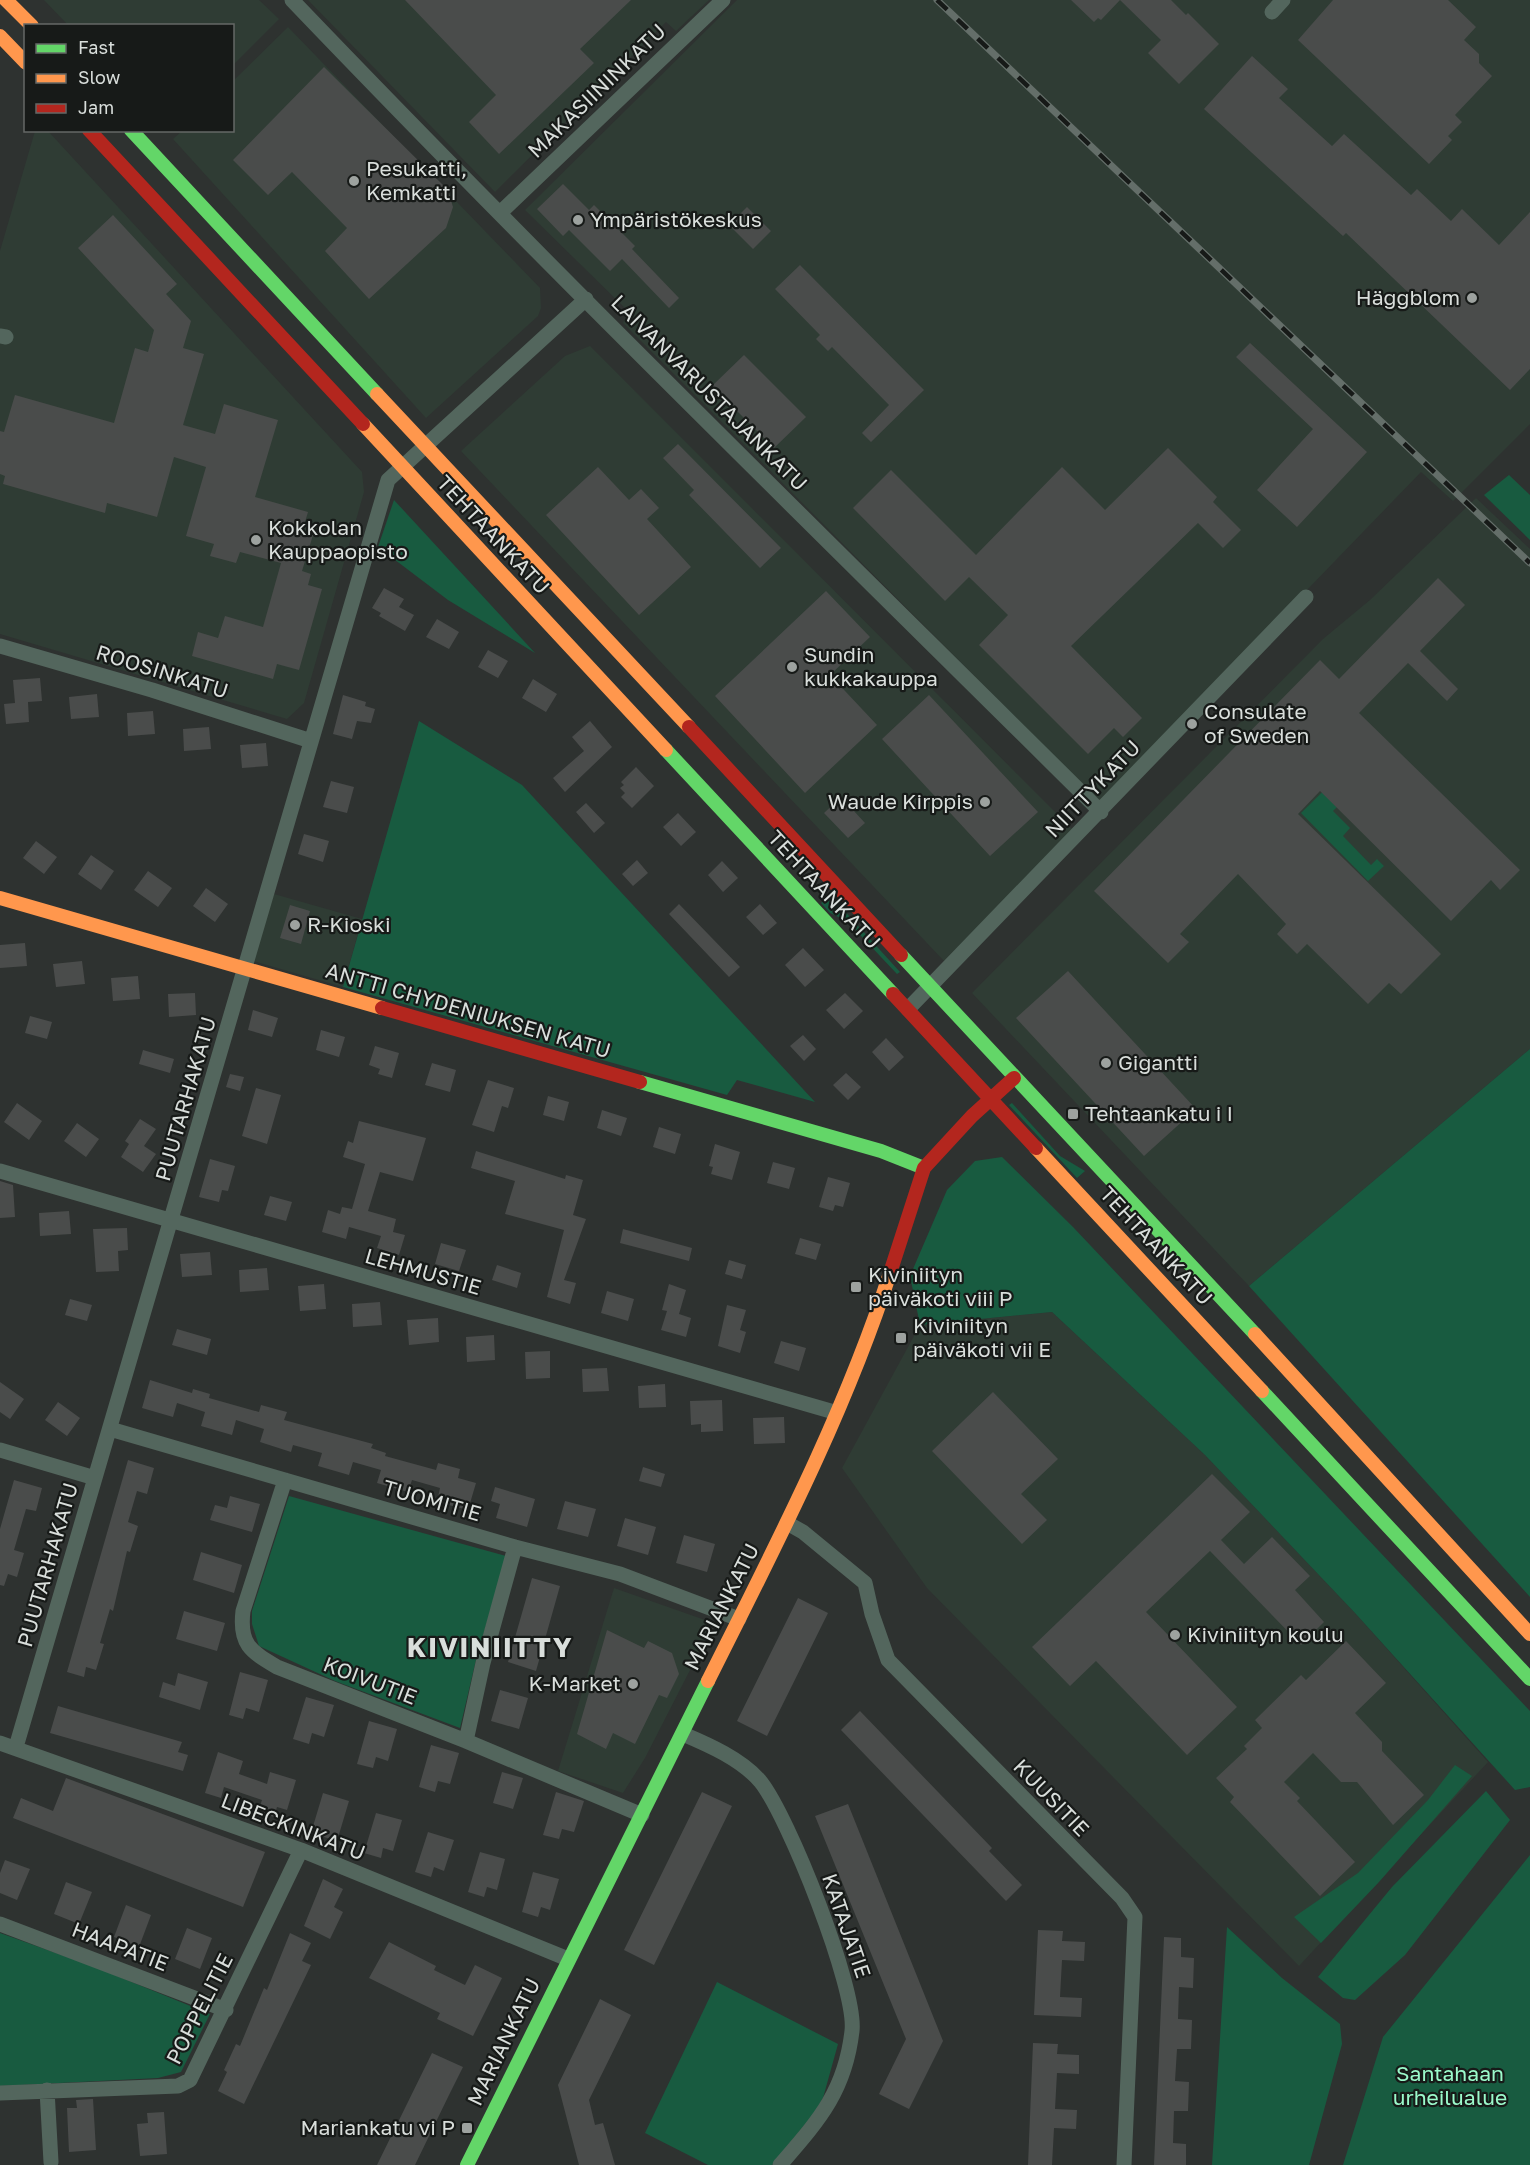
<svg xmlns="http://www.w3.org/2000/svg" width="1530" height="2165" viewBox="0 0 1530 2165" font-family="'Golos Text',sans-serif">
	<rect width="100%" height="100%" fill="#2e3230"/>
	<path fill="#2f3c34" d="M44 0H259L279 19 233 65 232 26 68 25Z
		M308 0H709L676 31 666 22 495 192Z
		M737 0H1530V424L1453 501 1421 472 1101 803 623 323 628 311 525 210Z
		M288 27 540 288 541 308 538 316 426 418 173 139 182 131 232 130 233 81Z
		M35 131H48L362 472 364 492 304 703 287 719 0 634V251Z
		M590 346 1073 830 944 961 461 451 565 356Z
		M1476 498 1530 549V1049L1249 1286 972 993 1323 639 1370 600Z
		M274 894 362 919 343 987 253 961Z
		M1052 1312 1205 1455 1355 1613 1488 1762 1299 1966 927 1588 842 1468 920 1325Z
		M614 1588 705 1620 710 1631 645 1758 623 1793 558 1771Z"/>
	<path fill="#185b40" d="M1509 475 1530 495V540L1484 495Z
		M394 500 535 653 448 600 378 547Z
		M419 721 522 785 815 1102 737 1080 727 1095 343 987Z
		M1368 747 1383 761 1333 811 1350 828 1343 836 1371 865 1377 859 1384 866 1368 881 1301 813Z
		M830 895 900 972 897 974 847 921 830 913 821 903Z
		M1530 1049V1597L1249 1286Z
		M1012 1103 1060 1156 1085 1171 1077 1178 1009 1105Z
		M1002 1157 1073 1227 1530 1711V1787L1515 1790 1355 1613 1205 1455 1052 1312 920 1325 910 1276 947 1190 975 1161Z
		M289 1496 506 1556 476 1660 460 1728 335 1681 259 1646 252 1624V1611Z
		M1455 1765 1472 1776 1379 1882 1321 1943 1294 1917 1358 1873 1428 1800Z
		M1486 1791 1510 1820 1405 1955 1355 2000 1343 1998 1318 1977 1392 1887Z
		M1530 1855V2165H1343L1383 2037Z
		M1227 1927 1282 1978 1340 2024 1342 2044 1309 2165H1212Z
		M0 1933 95 1967 210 2014 181 2072 158 2078 0 2086Z
		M717 1982 838 2044 823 2098 815 2112 772 2165H708L645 2133Z"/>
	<path fill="#4a4c4b" d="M405 0H631L580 49 594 63 499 154 469 122 496 95Z
		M1071 0H1171L1186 15 1188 13 1219 44 1179 84 1148 53 1161 40 1120 0 1101 20 1098 18 1094 22Z
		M1333 0H1448L1476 27 1464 40 1479 54V63L1492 76 1455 115 1462 122 1448 136 1452 140 1429 164 1298 40Z
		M1252 56 1288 89 1279 98 1332 146 1344 134 1411 195 1417 189 1451 221 1462 209 1499 245 1530 212V369L1510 390 1346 233 1343 236 1204 109Z
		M324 67 443 185 449 194 453 207 446 228 369 299 325 251 347 228 292 172 268 195 233 160Z
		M563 184 589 210 594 205 635 246 632 249 679 298 669 308 622 259 610 271 569 230 563 236 537 209Z
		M747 207 771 231 753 249 729 225Z
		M113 215 177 284 166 294 191 321 183 348 204 354 183 425 215 434 224 404 278 420 255 497 308 512 302 532 313 535 302 571 311 574 308 585 322 589 299 670 277 664 273 679 192 656 198 632 218 638 225 616 263 627 281 563 240 552 236 563 210 556 214 544 186 536 206 467 174 457 157 517 107 503 105 513 3 484 5 476 0 474V431L4 432 15 395 114 423 135 348 148 352 154 330 78 248Z
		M800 265 924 390 871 442 862 433 889 405 832 347 828 351 816 339 820 335 775 289Z
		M1250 343 1367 452 1297 527 1257 490 1313 429 1236 357Z
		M744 355 806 417 774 448 712 386Z
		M678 444 781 548 760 568 689 495 694 490 663 458Z
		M1168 448 1217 497 1213 502 1241 530 1223 548 1198 523 1071 646 1142 718 1123 737 1114 728 1088 754 979 645 1008 615 969 577 945 601 853 508 891 470 976 555 1062 467 1105 510Z
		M598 467 629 500 641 489 659 508 647 519 691 567 639 615 546 515Z
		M1438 578 1465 605 1420 651 1458 689 1447 701 1408 663 1359 713 1520 870 1500 890 1491 880 1451 921 1320 791 1298 814 1441 954 1401 994 1389 983 1368 1004 1307 944 1297 954 1277 934 1286 924 1238 874 1180 934 1189 942 1168 963 1094 891 1320 660 1339 679Z
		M384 588 404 599 399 607 414 615 405 631 379 616 381 613 372 608Z
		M826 591 870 637 830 675 877 725 805 793 715 696Z
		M437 619 459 632 449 649 426 637Z
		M488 650 508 661 498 678 478 667Z
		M40 678 42 701 28 702 29 722 6 724 4 704 15 703 13 680Z
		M533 679 557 694 546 712 522 698Z
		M97 694 99 717 71 719 69 697Z
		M343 695 366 702 365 706 375 709 371 723 357 721 352 739 333 734Z
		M929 695 1038 812 990 856 882 739Z
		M153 711 155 734 128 736 127 713Z
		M590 721 612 747 565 792 553 778 584 751 572 737Z
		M209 727 211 749 184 751 183 729Z
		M266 743 268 766 242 768 240 745Z
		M636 767 654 786 632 808 621 797 625 793 620 788 624 785 621 782Z
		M331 781 354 787 347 813 323 807Z
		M841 797 865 823 848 838 824 813Z
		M586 803 605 823 594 833 576 812Z
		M678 813 696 832 681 846 663 827Z
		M304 834 329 841 323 862 298 854Z
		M36 841 57 857 44 874 23 858Z
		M91 855 114 871 101 890 78 874Z
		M637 860 648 873 633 886 622 874Z
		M722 861 738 878 723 892 708 875Z
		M148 871 172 888 158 907 134 890Z
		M206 888 228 904 215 922 193 906Z
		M679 904 740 967 729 977 669 914Z
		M760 904 777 923 763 935 746 917Z
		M290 905 310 911 301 944 280 938Z
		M25 943 27 966 0 968V945Z
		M803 948 824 970 805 987 785 965Z
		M82 961 85 984 56 987 53 964Z
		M1068 971 1196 1109 1144 1156 1016 1018Z
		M138 976 140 999 113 1001 111 978Z
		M195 993 196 1015 169 1017 168 994Z
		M845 993 863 1011 844 1029 826 1010Z
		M253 1010 278 1018 272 1037 248 1030Z
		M30 1016 52 1022 47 1039 25 1033Z
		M321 1030 345 1037 339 1057 316 1050Z
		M803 1035 816 1049 804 1061 790 1046Z
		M886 1038 904 1057 889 1071 872 1052Z
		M375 1046 399 1053 392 1078 378 1074 380 1069 369 1065Z
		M143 1050 174 1059 170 1073 139 1064Z
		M432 1063 456 1070 450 1092 425 1085Z
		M846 1073 861 1087 848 1100 833 1085Z
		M230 1074 244 1077 240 1091 226 1087Z
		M488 1080 514 1088 508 1108 502 1106 494 1132 472 1125Z
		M256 1088 281 1095 267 1144 242 1136Z
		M548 1096 569 1102 564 1121 543 1115Z
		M17 1103 42 1121 29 1140 4 1122Z
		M602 1110 627 1118 621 1136 597 1128Z
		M140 1119 156 1129 144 1146 156 1154 143 1172 121 1157 129 1144 125 1141Z
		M359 1121 426 1138 413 1181 380 1172 368 1211 396 1219 393 1232 405 1235 399 1255 377 1248 381 1236 349 1227 346 1239 322 1232 328 1210 340 1214 342 1207 352 1209 365 1164 343 1157 348 1141 353 1143Z
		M77 1123 99 1139 86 1157 64 1141Z
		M659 1127 681 1134 675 1154 653 1147Z
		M715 1144 740 1152 732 1180 711 1174 713 1167 709 1166Z
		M476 1151 565 1179 566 1175 583 1180 573 1215 586 1219 564 1280 576 1283 570 1304 547 1297 564 1230 505 1214 515 1181 471 1168Z
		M210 1159 235 1166 228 1191 222 1190 219 1202 199 1197Z
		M773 1162 795 1168 789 1189 767 1183Z
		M828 1177 850 1183 843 1207 835 1205 833 1211 819 1207Z
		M0 1181 13 1185 15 1217 0 1218Z
		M270 1196 292 1202 286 1221 264 1215Z
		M69 1211 71 1234 40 1236 39 1213Z
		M127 1228 128 1250 118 1251 119 1271 96 1272 93 1229Z
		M623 1229 692 1248 689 1261 620 1243Z
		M800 1238 821 1244 816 1260 795 1254Z
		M441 1243 466 1250 459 1271 435 1264Z
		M210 1252 212 1275 182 1277 180 1254Z
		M729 1260 746 1265 742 1279 725 1274Z
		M497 1265 521 1273 517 1288 492 1280Z
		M267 1268 269 1290 240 1292 239 1270Z
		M324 1284 326 1309 300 1311 298 1286Z
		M669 1284 686 1290 679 1314 691 1318 686 1337 661 1330 667 1311 662 1310Z
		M607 1291 634 1299 628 1321 601 1313Z
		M70 1299 92 1305 87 1321 65 1315Z
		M380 1302 382 1325 353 1327 352 1304Z
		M727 1305 746 1310 740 1330 746 1332 740 1353 718 1346Z
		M438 1318 439 1342 409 1345 407 1320Z
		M177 1329 211 1339 207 1355 172 1345Z
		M494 1335 495 1360 467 1362 466 1337Z
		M781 1341 806 1348 799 1371 774 1363Z
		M550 1351V1378L526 1379 525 1352Z
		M607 1368 609 1391 583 1392 582 1369Z
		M150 1380 192 1393 193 1389 210 1394 209 1398 259 1412 261 1405 287 1412 284 1420 373 1444 371 1448 386 1453 385 1456 436 1470 438 1463 460 1469 458 1478 476 1483 468 1510 437 1502 440 1488 412 1480 408 1492 377 1483 381 1470 353 1462 349 1475 318 1466 322 1453 293 1445 291 1452 260 1442 264 1429 236 1420 232 1435 201 1426 205 1412 177 1403 173 1417 142 1408Z
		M0 1382 24 1399 10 1419 0 1412Z
		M665 1384 666 1407 639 1408 638 1386Z
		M993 1392 1058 1459 1021 1494 1047 1520 1022 1544 932 1451Z
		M722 1400 723 1431 701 1432V1424L691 1425 690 1401Z
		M58 1402 80 1418 67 1436 45 1420Z
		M784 1417 785 1443 754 1444 753 1418Z
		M128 1460 154 1468 147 1494 137 1491 128 1522 138 1526 130 1552 127 1551 113 1611 110 1609 100 1643 104 1644 96 1670 86 1667 84 1677 67 1672Z
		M643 1467 665 1474 661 1487 639 1481Z
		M1212 1474 1250 1512 1221 1540 1244 1564 1272 1537 1310 1576 1295 1590 1324 1622 1301 1645 1210 1551 1146 1612 1237 1707 1187 1755 1096 1661 1070 1686 1032 1647Z
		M14 1480 42 1488 36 1511 26 1509 14 1550 24 1553 17 1577 8 1574 4 1586 0 1585V1529Z
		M495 1487 535 1499 527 1527 496 1518 500 1504 491 1501Z
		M230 1496 260 1504 252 1532 210 1520 215 1505 227 1508Z
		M565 1501 596 1509 588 1537 557 1529Z
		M625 1518 656 1527 648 1555 617 1546Z
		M684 1535 715 1544 707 1572 676 1563Z
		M201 1552 242 1565 234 1593 193 1580Z
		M532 1578 560 1586 536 1671 508 1662Z
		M798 1598 828 1613 767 1736 737 1721Z
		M184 1611 225 1623 217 1651 176 1639Z
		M607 1630 644 1648 648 1641 672 1653 679 1674 667 1698 659 1695 635 1744 613 1733 606 1749 577 1734Z
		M1346 1641 1386 1683 1355 1713 1382 1742V1751L1424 1795 1393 1825 1357 1782H1341L1313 1753 1284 1782 1300 1798 1297 1801 1355 1862 1320 1896 1230 1802 1234 1797 1216 1778 1247 1749 1244 1746 1262 1728 1255 1720 1301 1675 1306 1680Z
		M240 1672 268 1680 259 1712 246 1708 243 1719 229 1715Z
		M178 1673 208 1682 200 1710 159 1697 163 1682 175 1686Z
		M500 1690 528 1698 519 1729 491 1721Z
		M306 1697 334 1705 324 1737 312 1733 309 1744 293 1739Z
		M58 1706 182 1742 178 1752 188 1755 183 1771 50 1733Z
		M860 1711 992 1848 989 1851 1022 1885 1006 1901 841 1730Z
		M369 1721 397 1729 388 1761 376 1757 373 1768 357 1764Z
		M431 1745 459 1753 450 1784 438 1781 435 1792 419 1787Z
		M218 1752 243 1761 239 1774 267 1784 270 1772 296 1780 287 1810 277 1807 274 1817 258 1812 262 1800 224 1787 221 1798 205 1793Z
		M502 1772 523 1778 513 1809 493 1803Z
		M66 1778 265 1852 243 1907 13 1818 21 1798 53 1811Z
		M556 1792 584 1801 574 1832 562 1829 559 1839 543 1835Z
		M702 1792 732 1806 654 1965 624 1950Z
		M323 1793 349 1801 337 1841 311 1833Z
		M848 1804 943 2041 909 2109 879 2094 906 2039 815 1816Z
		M376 1813 402 1820 393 1851 383 1848 381 1858 364 1853Z
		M428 1832 454 1840 444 1871 434 1867 431 1877 415 1872Z
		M480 1852 505 1859 497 1890 487 1887 484 1897 468 1892Z
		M5 1860 30 1869 17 1900 0 1893V1873Z
		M533 1872 559 1879 550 1910 541 1907 538 1917 522 1912Z
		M323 1879 343 1889 334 1907 343 1912 330 1939 304 1926Z
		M66 1882 92 1892 79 1924 54 1914Z
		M126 1905 151 1915 139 1947 114 1937Z
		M187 1928 212 1938 200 1969 175 1959Z
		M1038 1930 1063 1931 1062 1941 1085 1942 1084 1961 1062 1960 1060 1997 1082 1998 1081 2017 1034 2015Z
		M290 1933 311 1943 302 1961 311 1965 244 2104 218 2091 227 2072 224 2070 236 2044 240 2046 264 1988 267 1990Z
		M1164 1937 1181 1938V1957L1194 1958 1193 1988 1179 1987 1178 2019 1192 2020 1191 2049H1177L1175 2081 1189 2082 1188 2111H1174L1173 2143 1186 2144V2165H1154Z
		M389 1942 436 1966 434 1970 465 1985 475 1965 502 1978 473 2036 437 2019 440 2013 369 1978Z
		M600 1999 631 2015 589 2100 595 2125 603 2123 615 2165H579L558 2085Z
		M1033 2043 1058 2044 1057 2054 1079 2055V2074L1057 2073 1055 2109 1077 2110 1076 2129 1054 2128 1052 2165H1028Z
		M432 2053 463 2067 449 2095 415 2165H377Z
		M93 2099 96 2150 69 2152 67 2108H77L76 2100Z
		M164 2112 167 2154 140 2156 137 2124 148 2123 147 2113Z"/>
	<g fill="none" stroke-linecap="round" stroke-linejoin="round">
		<path stroke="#53665d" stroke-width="15" d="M292 0C556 276 830 543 1101 812
			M1272 12 1283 0
			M500 213 723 0
			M0 336 6 337
			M0 646 152 690 311 741
			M908 1009 1306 597
			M0 1171 834 1412
			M110 1429 515 1547 620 1574 739 1619
			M0 1450 95 1478
			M285 1480 243 1611C239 1644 250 1651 277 1667L466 1741 642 1815
			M787 1523 803 1532 865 1583 872 1614 888 1660 1122 1898 1135 1917 1124 2165
			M683 1734C709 1745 741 1759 760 1781 788 1815 857 1989 852 2031 845 2092 818 2121 780 2165
			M466 1741 483 1663 515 1547
			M0 1743 301 1850 568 1959
			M16 1747 388 480 586 299
			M0 1924 226 2010
			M47 2090 51 2162
			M0 2093 178 2086 190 2080 301 1850"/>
		<path stroke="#63d668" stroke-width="14" d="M131 130 377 394
			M666 750 893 994
			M901 955 1255 1334
			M640 1082 881 1151 924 1168
			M1262 1391 1530 1679
			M467 2165 708 1681"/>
		<path stroke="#ff974d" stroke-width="14" d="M6 0 32 26
			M0 36 26 63
			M377 394 689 727
			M363 424 666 750
			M0 898 382 1008
			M1036 1148 1262 1391
			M1255 1334 1530 1634
			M708 1681C775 1547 845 1413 891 1270"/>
		<path stroke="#b3261e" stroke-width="14" d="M89 130 363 424
			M689 727 901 955
			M893 994 1036 1148
			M382 1008 640 1082
			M891 1270 924 1168 972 1116 1014 1078"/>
		<defs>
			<path id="rail" d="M937 0 1530 563"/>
		</defs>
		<use href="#rail" stroke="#646e69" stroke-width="7"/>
		<use href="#rail" stroke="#171a18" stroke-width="4.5" stroke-dasharray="14" stroke-linecap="butt"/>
	</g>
	<g fill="#9da29f" stroke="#171a18" stroke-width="2">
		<circle cx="354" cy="181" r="6"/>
		<circle cx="578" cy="220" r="6"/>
		<circle cx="1472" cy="298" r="6"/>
		<circle cx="256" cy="540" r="6"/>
		<circle cx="792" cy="667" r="6"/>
		<circle cx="1192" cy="724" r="6"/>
		<circle cx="985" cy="802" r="6"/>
		<circle cx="295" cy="925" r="6"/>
		<circle cx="1106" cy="1063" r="6"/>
		<rect x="1067" y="1108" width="12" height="12" rx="3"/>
		<rect x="850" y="1281" width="12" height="12" rx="3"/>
		<rect x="895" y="1332" width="12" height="12" rx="3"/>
		<circle cx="1175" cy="1635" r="6"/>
		<circle cx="633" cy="1684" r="6"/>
		<rect x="461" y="2122" width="12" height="12" rx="3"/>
	</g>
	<g text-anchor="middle" stroke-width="4.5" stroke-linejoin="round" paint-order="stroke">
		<g font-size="21" fill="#d9dedb" stroke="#171a18">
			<text transform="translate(597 91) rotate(-44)" y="7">MAKASIININKATU</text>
			<text transform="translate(709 393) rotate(45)" y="7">LAIVANVARUSTAJANKATU</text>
			<text transform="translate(493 535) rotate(47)" y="7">TEHTAANKATU</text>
			<text transform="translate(162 672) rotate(17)" y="7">ROOSINKATU</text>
			<text transform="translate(1093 789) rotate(-46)" y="7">NIITTYKATU</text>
			<text transform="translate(824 890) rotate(47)" y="7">TEHTAANKATU</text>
			<text transform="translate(468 1011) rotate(16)" y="7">ANTTI CHYDENIUKSEN KATU</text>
			<text transform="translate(186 1099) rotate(-74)" y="7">PUUTARHAKATU</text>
			<text transform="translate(1156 1246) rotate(47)" y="7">TEHTAANKATU</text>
			<text transform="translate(423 1272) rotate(16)" y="7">LEHMUSTIE</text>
			<text transform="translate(432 1501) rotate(16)" y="7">TUOMITIE</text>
			<text transform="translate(48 1565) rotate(-74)" y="7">PUUTARHAKATU</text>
			<text transform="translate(722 1607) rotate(-63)" y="7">MARIANKATU</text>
			<text transform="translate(370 1681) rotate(21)" y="7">KOIVUTIE</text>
			<text transform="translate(1051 1798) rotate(46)" y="7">KUUSITIE</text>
			<text transform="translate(293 1827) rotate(21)" y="7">LIBECKINKATU</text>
			<text transform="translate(846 1926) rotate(71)" y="7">KATAJATIE</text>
			<text transform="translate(120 1947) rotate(21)" y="7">HAAPATIE</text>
			<text transform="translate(200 2009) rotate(-63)" y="7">POPPELITIE</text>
			<text transform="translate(504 2042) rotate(-64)" y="7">MARIANKATU</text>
		</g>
		<g font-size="21" fill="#d9dedb" stroke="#171a18" text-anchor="start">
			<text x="366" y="176">Pesukatti,<tspan x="366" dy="24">Kemkatti</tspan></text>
			<text x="590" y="227">Ympäristökeskus</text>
			<text x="1460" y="305" text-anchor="end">Häggblom</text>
			<text x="268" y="535">Kokkolan<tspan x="268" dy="24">Kauppaopisto</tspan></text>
			<text x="804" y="662">Sundin<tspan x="804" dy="24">kukkakauppa</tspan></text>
			<text x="1204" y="719">Consulate<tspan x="1204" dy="24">of Sweden</tspan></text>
			<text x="973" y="809" text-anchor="end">Waude Kirppis</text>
			<text x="307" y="932">R-Kioski</text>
			<text x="1118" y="1070">Gigantti</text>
			<text x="1085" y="1121">Tehtaankatu i I</text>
			<text x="868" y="1282">Kiviniityn<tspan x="868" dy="24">päiväkoti viii P</tspan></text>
			<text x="913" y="1333">Kiviniityn<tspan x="913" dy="24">päiväkoti vii E</tspan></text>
			<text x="1187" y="1642">Kiviniityn koulu</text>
			<text x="621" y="1691" text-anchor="end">K-Market</text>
			<text x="455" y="2135" text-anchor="end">Mariankatu vi P</text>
		</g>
		<g font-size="21" fill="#9bfacb" stroke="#171a18">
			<text x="1450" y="2081">Santahaan<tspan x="1450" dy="24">urheilualue</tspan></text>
		</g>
		<g font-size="27" font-weight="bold" letter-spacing="1.5" fill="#d9dedb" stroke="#171a18">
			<text x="490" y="1657">KIVINIITTY</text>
		</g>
	</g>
	<rect x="24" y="24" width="210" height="108" fill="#171a18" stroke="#656866" stroke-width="1.5"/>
	<rect x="36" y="44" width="30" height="9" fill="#63d668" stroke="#656866" stroke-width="1.5"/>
	<text x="78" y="54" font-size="18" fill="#d9dedb">Fast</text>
	<rect x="36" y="74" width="30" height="9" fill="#ff974d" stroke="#656866" stroke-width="1.5"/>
	<text x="78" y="84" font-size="18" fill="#d9dedb">Slow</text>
	<rect x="36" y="104" width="30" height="9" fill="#b3261e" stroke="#656866" stroke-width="1.5"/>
	<text x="78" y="114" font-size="18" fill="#d9dedb">Jam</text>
</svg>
